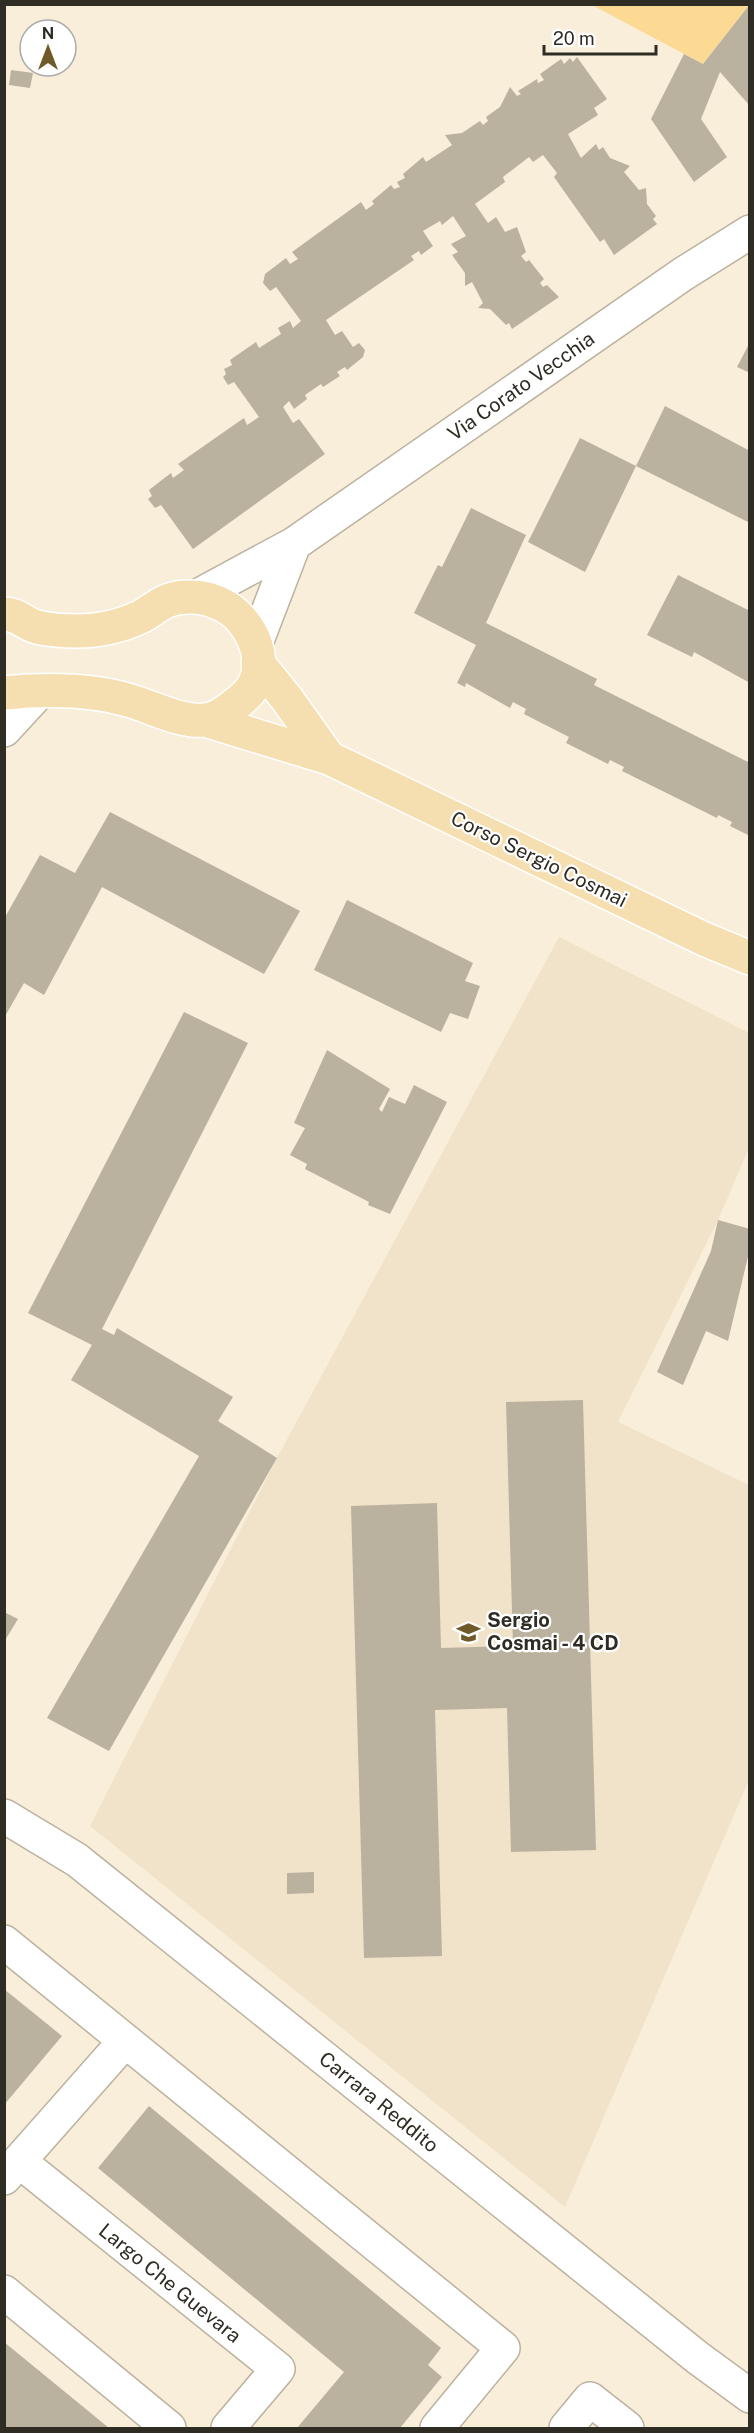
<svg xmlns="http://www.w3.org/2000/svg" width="754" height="2433" viewBox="0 0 754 2433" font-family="'Public Sans',sans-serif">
	<rect width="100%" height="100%" fill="#f8eeda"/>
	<path fill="#f0e3c9" d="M559 937 749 1033V1148L718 1220 618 1422 749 1485V1780L565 2207 90 1826 277 1458Z"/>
	<path fill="#fcda94" d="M592 5H749L703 64Z"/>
	<path fill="#bbb19f" d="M750 4V106L720 72 701 119 727 157 694 182 651 119 684 54 703 64Z
		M577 57 607 99 594 108 598 115 568 134 581 158 596 144 599 150 603 147 610 158 630 166 624 172 639 190 646 188 647 204 656 216 653 219 657 224 614 255 604 239 600 242 554 177 557 173 543 155 533 162 529 157 503 177 505 182 475 204 488 223 496 217 505 232 517 227 526 252 521 256 526 262 529 260 544 279 540 283 543 287 547 285 559 297 512 329 509 323 506 325 490 309 478 308 483 303 472 282 465 286V273L452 255 458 252 451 244 466 236 453 216 442 225 440 221 423 231 433 246 421 255 419 251 411 256 414 260 326 320 335 335 342 331 353 347 359 343 365 350 363 357 347 370 345 367 337 372 340 376 323 387 321 384 305 395 307 399 294 409 289 401 283 407 293 423 299 419 325 454 193 549 161 505 155 508 148 499 152 496 149 490 171 473 173 478 184 470 178 464 244 418 247 425 259 417 234 382 228 385 223 377 226 374 224 369 232 365 230 360 256 342 259 348 281 334 278 328 290 321 293 328 301 321 276 287 270 291 263 283 265 274 286 258 290 264 298 259 292 252 361 202 366 210 374 204 372 201 391 185 394 189 400 187 397 182 405 178 403 174 423 157 426 162 452 145 445 135 462 133 480 121 483 125 488 121 486 117 500 107 510 87 517 96 521 94 518 91 537 79 538 83 544 80 540 74 561 59 564 64 570 58 573 62Z
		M11 70 33 73 30 88 9 85Z
		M750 342V373L737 367Z
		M665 406 750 451V523L636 466Z
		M580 438 636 466 585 572 528 542Z
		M471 508 526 535 486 623 597 679 594 685 750 763V836L730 826 732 822 718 815 717 818 622 771 624 767 610 760 608 764 566 743 569 737 524 714 526 709 513 702 510 708 466 683 465 687 457 683 476 645 414 613 438 565 442 567Z
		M678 575 750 611V683L694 652 692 657 647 635Z
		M110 812 300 911 264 974 102 887 44 995 24 983 4 1018V919L40 855 75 873Z
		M347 900 473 963 465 981 480 986 468 1019 450 1013 441 1032 314 970Z
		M184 1012 248 1043 102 1329 114 1335 117 1328 233 1397 218 1421 277 1458 109 1751 47 1718 199 1456 71 1380 92 1345 28 1313Z
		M327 1050 390 1089 379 1109 382 1112 389 1097 405 1104 414 1085 447 1102 390 1214 368 1205 369 1202 305 1169 307 1164 290 1155 305 1128 294 1123Z
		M718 1220 750 1229V1248L728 1341 706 1331 683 1385 657 1372 711 1251Z
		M583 1400 596 1850 511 1852 507 1708 435 1710 442 1956 364 1958 351 1506 437 1503 441 1648 513 1646 506 1402Z
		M4 1612 18 1619 4 1642Z
		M314 1872V1893L287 1894V1873Z
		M4 1989 62 2036 4 2105Z
		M149 2106 441 2348 428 2365 442 2377 400 2428H297L344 2372 98 2168Z
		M4 2342 109 2428H4Z"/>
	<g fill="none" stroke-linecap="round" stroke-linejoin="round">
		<defs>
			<path id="minor" d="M196 597 294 544 683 274 750 232
				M256 643 294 544
				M4 730 40 691
				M4 1816 77 1860 698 2358 750 2396
				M4 1942 503 2348 437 2428
				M19 2161 125 2041
				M4 2178 19 2161 278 2369 228 2428
				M4 2292 169 2428
				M566 2428 590 2399 627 2428"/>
			<path id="major" d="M4 614C18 614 25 624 37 627 49 630 66 631 78 631 98 631 122 626 140 617 149 613 157 605 167 601 181 595 202 596 216 602 246 613 268 652 255 683 250 693 242 700 233 706 226 712 215 719 205 720 182 723 152 707 131 701 91 689 45 689 4 693
				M258 663 287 699 329 758
				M205 720 329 758 704 939 750 958"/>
		</defs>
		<use href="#minor" stroke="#bbb29f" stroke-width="36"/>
		<use href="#major" stroke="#fff" stroke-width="36"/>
		<use href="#minor" stroke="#fff" stroke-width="33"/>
		<use href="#major" stroke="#f5deaf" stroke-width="33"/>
	</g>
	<defs>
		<symbol id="school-bare" viewBox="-9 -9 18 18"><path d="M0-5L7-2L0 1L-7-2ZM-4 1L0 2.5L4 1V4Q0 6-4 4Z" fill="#705a29" stroke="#fff" stroke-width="2.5" paint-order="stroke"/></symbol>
	</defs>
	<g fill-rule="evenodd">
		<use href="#school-bare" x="452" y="1616" width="33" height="33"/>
	</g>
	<g text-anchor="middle" stroke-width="4.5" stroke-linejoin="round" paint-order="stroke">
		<g font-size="20" fill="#2f2c24" stroke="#fff">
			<text transform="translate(521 386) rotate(-35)" y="7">Via Corato Vecchia</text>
			<text transform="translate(539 859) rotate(26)" y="7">Corso Sergio Cosmai</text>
			<text transform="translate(379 2102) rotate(39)" y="7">Carrara Reddito</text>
			<text transform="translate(170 2283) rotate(39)" y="7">Largo Che Guevara</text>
		</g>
		<g font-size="20" font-weight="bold" fill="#2f2c24" stroke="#fff" text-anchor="start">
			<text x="487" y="1627">Sergio<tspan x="487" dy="23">Cosmai - 4 CD</tspan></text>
		</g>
	</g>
	<rect width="754" height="2433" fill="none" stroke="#2f2c24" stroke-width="12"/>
	<g transform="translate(48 48)"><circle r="28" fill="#ffffff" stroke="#acaba7" stroke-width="1.5"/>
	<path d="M0-4.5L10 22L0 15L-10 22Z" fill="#705a29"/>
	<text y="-9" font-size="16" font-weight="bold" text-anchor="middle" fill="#2f2c24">N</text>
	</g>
	<path d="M544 45v9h112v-9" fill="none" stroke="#2f2c24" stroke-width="3"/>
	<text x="553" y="45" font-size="18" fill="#2f2c24" stroke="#ffffff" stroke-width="4.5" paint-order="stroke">20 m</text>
</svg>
